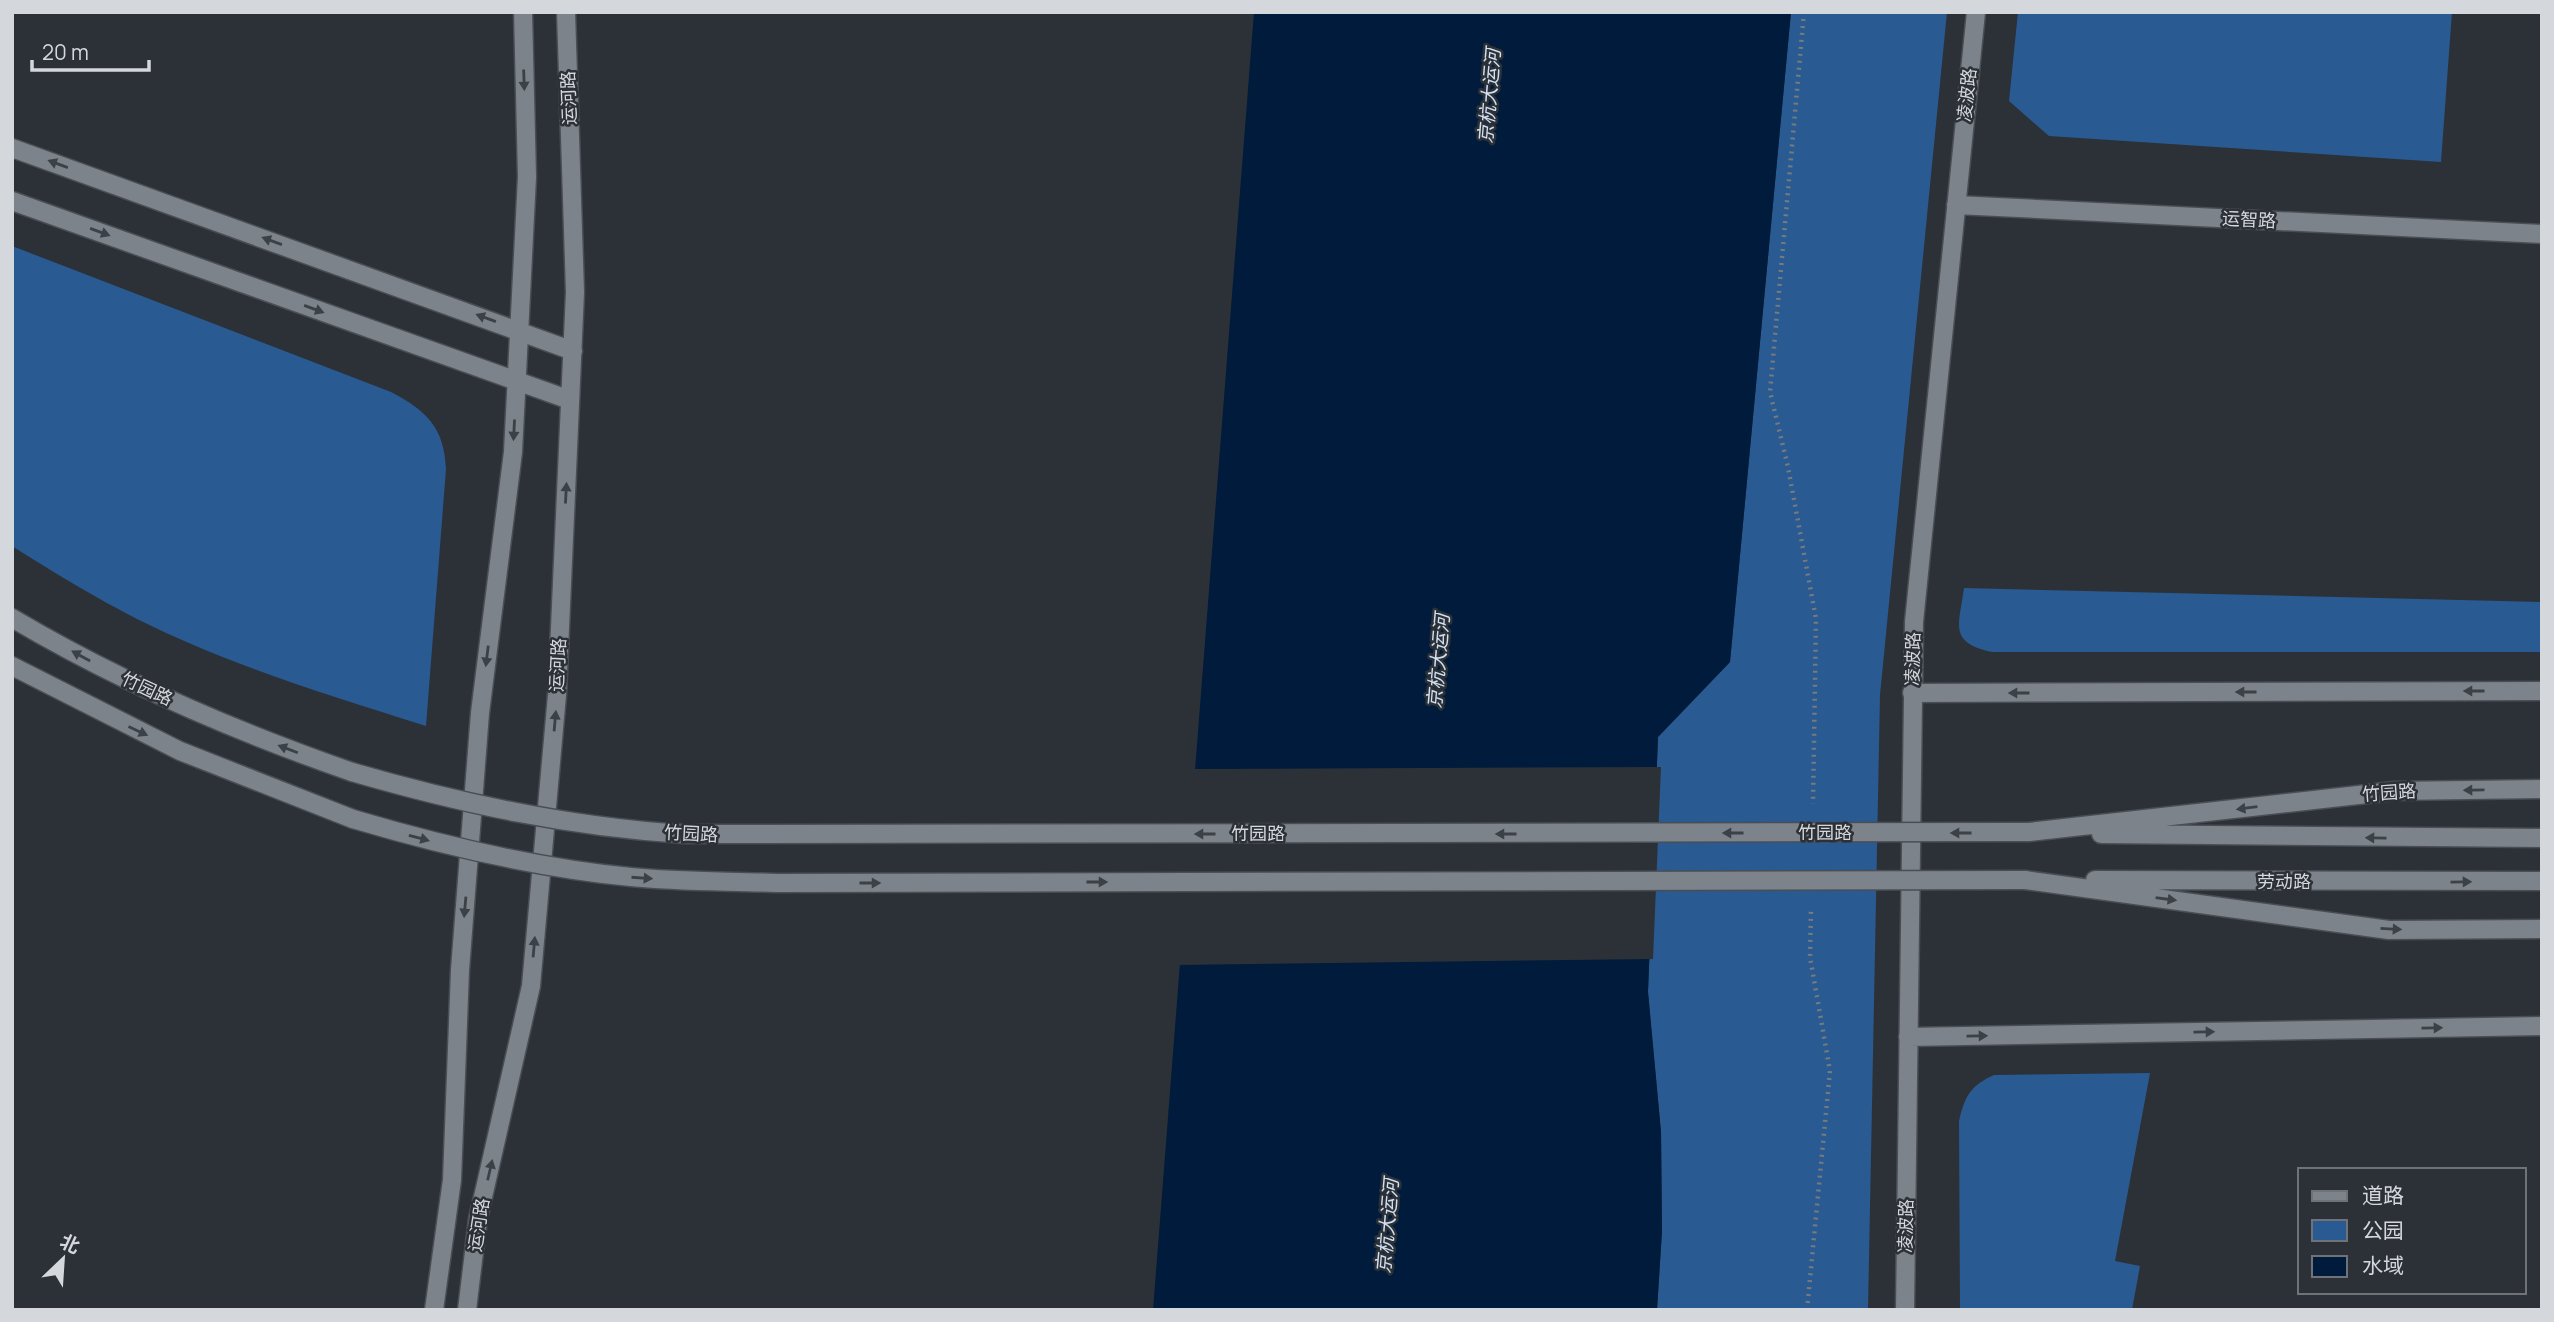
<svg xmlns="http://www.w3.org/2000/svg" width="2554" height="1322" viewBox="0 0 2554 1322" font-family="Manrope,'Noto Sans SC',sans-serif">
	<rect width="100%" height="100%" fill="#2c3137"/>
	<path fill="#295a92" d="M1791 12H1947L1880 695 1868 1310H1657L1662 1231 1661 1132 1648 992 1658 737 1730 662Z
		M2018 12H2452L2441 162 2049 136 2009 101Z
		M12 246 391 392C427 411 444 427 446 469L426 726C328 695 229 665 137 619 94 597 53 572 12 546Z
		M1964 588 2542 602V652H1992C1948 642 1959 626 1964 588Z
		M2150 1073 2115 1261 2140 1266 2132 1310H1960L1959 1121C1965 1096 1970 1086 1994 1075Z"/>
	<path fill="#001b3b" d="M1254 12H1791L1730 662 1658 737 1648 992 1661 1132 1662 1231 1657 1310H1153Z"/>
	<path fill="#2c3137" d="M1661 767 1653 959 1175 965 1190 769Z"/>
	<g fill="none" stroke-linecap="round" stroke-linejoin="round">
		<defs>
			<path id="secondary" d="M12 148 573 351
				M12 201 570 400
				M1956 205 2542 234
				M12 618C120 682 234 731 352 772
				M12 666 180 751 353 819
				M1912 693 2542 691
				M2029 832 2394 791 2542 789
				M2101 834 2542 838
				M2025 880 2389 930 2542 929
				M2095 880 2542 881
				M1908 1037 2542 1026
				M434 1310 452 1180 460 970 480 713 513 452 527 177 523 12
				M467 1310 478 1219 531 986 557 695 575 292 566 12
				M1905 1310 1914 622 1976 12"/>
		</defs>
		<use href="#secondary" stroke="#4a4e54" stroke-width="21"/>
		<path stroke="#767b80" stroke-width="4.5" stroke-dasharray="2 5" stroke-linecap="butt" d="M1804 12 1770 392 1788 467 1816 619 1813 804
			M1807 1310 1830 1071 1810 957 1811 907"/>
		<use href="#secondary" stroke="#7d838a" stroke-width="18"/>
		<defs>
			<path id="secondary-bridge" d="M352 772C462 804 570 827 684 834L2029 832
				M353 819C444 846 536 868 631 877 679 882 728 881 776 883L2025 880"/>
		</defs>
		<use href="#secondary-bridge" stroke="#4a4e54" stroke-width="21" stroke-linecap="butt"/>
		<use href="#secondary-bridge" stroke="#7d838a" stroke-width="18"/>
	</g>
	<defs><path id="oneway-solid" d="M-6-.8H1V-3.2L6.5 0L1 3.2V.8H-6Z" transform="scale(1.75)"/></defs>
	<g fill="#3c4148">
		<use href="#oneway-solid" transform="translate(524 80) rotate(88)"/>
		<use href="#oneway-solid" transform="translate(58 164) rotate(-160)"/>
		<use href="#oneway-solid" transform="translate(100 232) rotate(20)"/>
		<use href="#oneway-solid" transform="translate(272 241) rotate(-160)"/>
		<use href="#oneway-solid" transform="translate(314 309) rotate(20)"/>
		<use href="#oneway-solid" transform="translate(486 318) rotate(-160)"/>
		<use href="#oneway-solid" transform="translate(514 430) rotate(93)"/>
		<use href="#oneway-solid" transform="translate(566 493) rotate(-87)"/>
		<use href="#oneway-solid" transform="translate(81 656) rotate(-151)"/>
		<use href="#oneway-solid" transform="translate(487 656) rotate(97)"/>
		<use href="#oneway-solid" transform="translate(2474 691) rotate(180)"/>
		<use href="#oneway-solid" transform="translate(2246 692) rotate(180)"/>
		<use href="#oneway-solid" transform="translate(2019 693) rotate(180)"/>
		<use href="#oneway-solid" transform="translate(555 721) rotate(-85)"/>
		<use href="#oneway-solid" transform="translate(138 731) rotate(25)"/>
		<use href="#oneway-solid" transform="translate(288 749) rotate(-159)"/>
		<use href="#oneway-solid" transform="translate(2474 790) rotate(179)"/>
		<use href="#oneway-solid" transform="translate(2247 808) rotate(173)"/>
		<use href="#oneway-solid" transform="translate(1733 833) rotate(180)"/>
		<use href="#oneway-solid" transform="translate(1961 833) rotate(180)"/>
		<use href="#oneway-solid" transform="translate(1205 834) rotate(180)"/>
		<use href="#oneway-solid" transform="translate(1506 834) rotate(180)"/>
		<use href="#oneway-solid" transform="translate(419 838) rotate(15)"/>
		<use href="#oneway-solid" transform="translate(2376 838) rotate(-179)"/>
		<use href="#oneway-solid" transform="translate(642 878) rotate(4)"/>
		<use href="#oneway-solid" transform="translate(1097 882)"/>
		<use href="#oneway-solid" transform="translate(2461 882) rotate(-1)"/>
		<use href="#oneway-solid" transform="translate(870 883)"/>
		<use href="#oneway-solid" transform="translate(2166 899) rotate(8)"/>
		<use href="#oneway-solid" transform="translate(465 907) rotate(95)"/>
		<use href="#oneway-solid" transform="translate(2391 929) rotate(3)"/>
		<use href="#oneway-solid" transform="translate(534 947) rotate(-85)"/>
		<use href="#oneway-solid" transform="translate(2432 1028) rotate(-1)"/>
		<use href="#oneway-solid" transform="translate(2204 1032) rotate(-1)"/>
		<use href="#oneway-solid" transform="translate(1977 1036) rotate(-1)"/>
		<use href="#oneway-solid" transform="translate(490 1170) rotate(-77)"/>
	</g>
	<g text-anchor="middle" stroke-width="5" stroke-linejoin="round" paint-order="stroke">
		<g font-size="18" fill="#d4d7db" stroke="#2c3137">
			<text transform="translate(1967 95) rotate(-84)" y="6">凌波路</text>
			<text transform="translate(569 98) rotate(-92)" y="6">运河路</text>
			<text transform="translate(2249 220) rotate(3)" y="6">运智路</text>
			<text transform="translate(1913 659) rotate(-89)" y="6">凌波路</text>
			<text transform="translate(558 665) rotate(-87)" y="6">运河路</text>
			<text transform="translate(147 689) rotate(25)" y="6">竹园路</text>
			<text transform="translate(2389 793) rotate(-4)" y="6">竹园路</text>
			<text x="1825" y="839">竹园路</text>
			<text transform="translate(691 834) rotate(3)" y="6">竹园路</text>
			<text x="1258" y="840">竹园路</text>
			<text x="2284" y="888">劳动路</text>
			<text transform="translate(479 1225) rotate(-81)" y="6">运河路</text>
			<text transform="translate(1906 1226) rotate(-89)" y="6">凌波路</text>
		</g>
		<g font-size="19" font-style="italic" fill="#d1e0f2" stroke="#2c3137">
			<text transform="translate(1489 96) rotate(-85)" y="7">京杭大运河</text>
			<text transform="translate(1438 661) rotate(-85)" y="7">京杭大运河</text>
			<text transform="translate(1387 1226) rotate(-85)" y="7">京杭大运河</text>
		</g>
	</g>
	<rect width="2554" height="1322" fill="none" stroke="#d4d7db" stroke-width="28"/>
	<rect x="2298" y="1168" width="228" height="126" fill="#2c3137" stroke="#6f7379" stroke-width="2"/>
	<rect x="2312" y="1191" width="35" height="10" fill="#7d838a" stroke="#6f7379" stroke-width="2"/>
	<text x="2362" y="1203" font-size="21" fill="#d4d7db">道路</text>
	<rect x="2312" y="1220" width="35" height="21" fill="#295a92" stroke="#6f7379" stroke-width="2"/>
	<text x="2362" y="1238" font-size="21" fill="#d4d7db">公园</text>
	<rect x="2312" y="1256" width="35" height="21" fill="#001b3b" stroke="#6f7379" stroke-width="2"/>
	<text x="2362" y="1273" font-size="21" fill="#d4d7db">水域</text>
	<g transform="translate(63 1259) rotate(25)" stroke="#2c3137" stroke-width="5" paint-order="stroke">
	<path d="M0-5L12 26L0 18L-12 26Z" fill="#d4d7db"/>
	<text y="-10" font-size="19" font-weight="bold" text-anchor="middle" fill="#d4d7db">北</text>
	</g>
	<path d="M32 60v10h117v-10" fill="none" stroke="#d4d7db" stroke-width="3.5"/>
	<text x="42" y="60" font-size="21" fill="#d4d7db" stroke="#2c3137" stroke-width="5" paint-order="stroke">20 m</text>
</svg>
